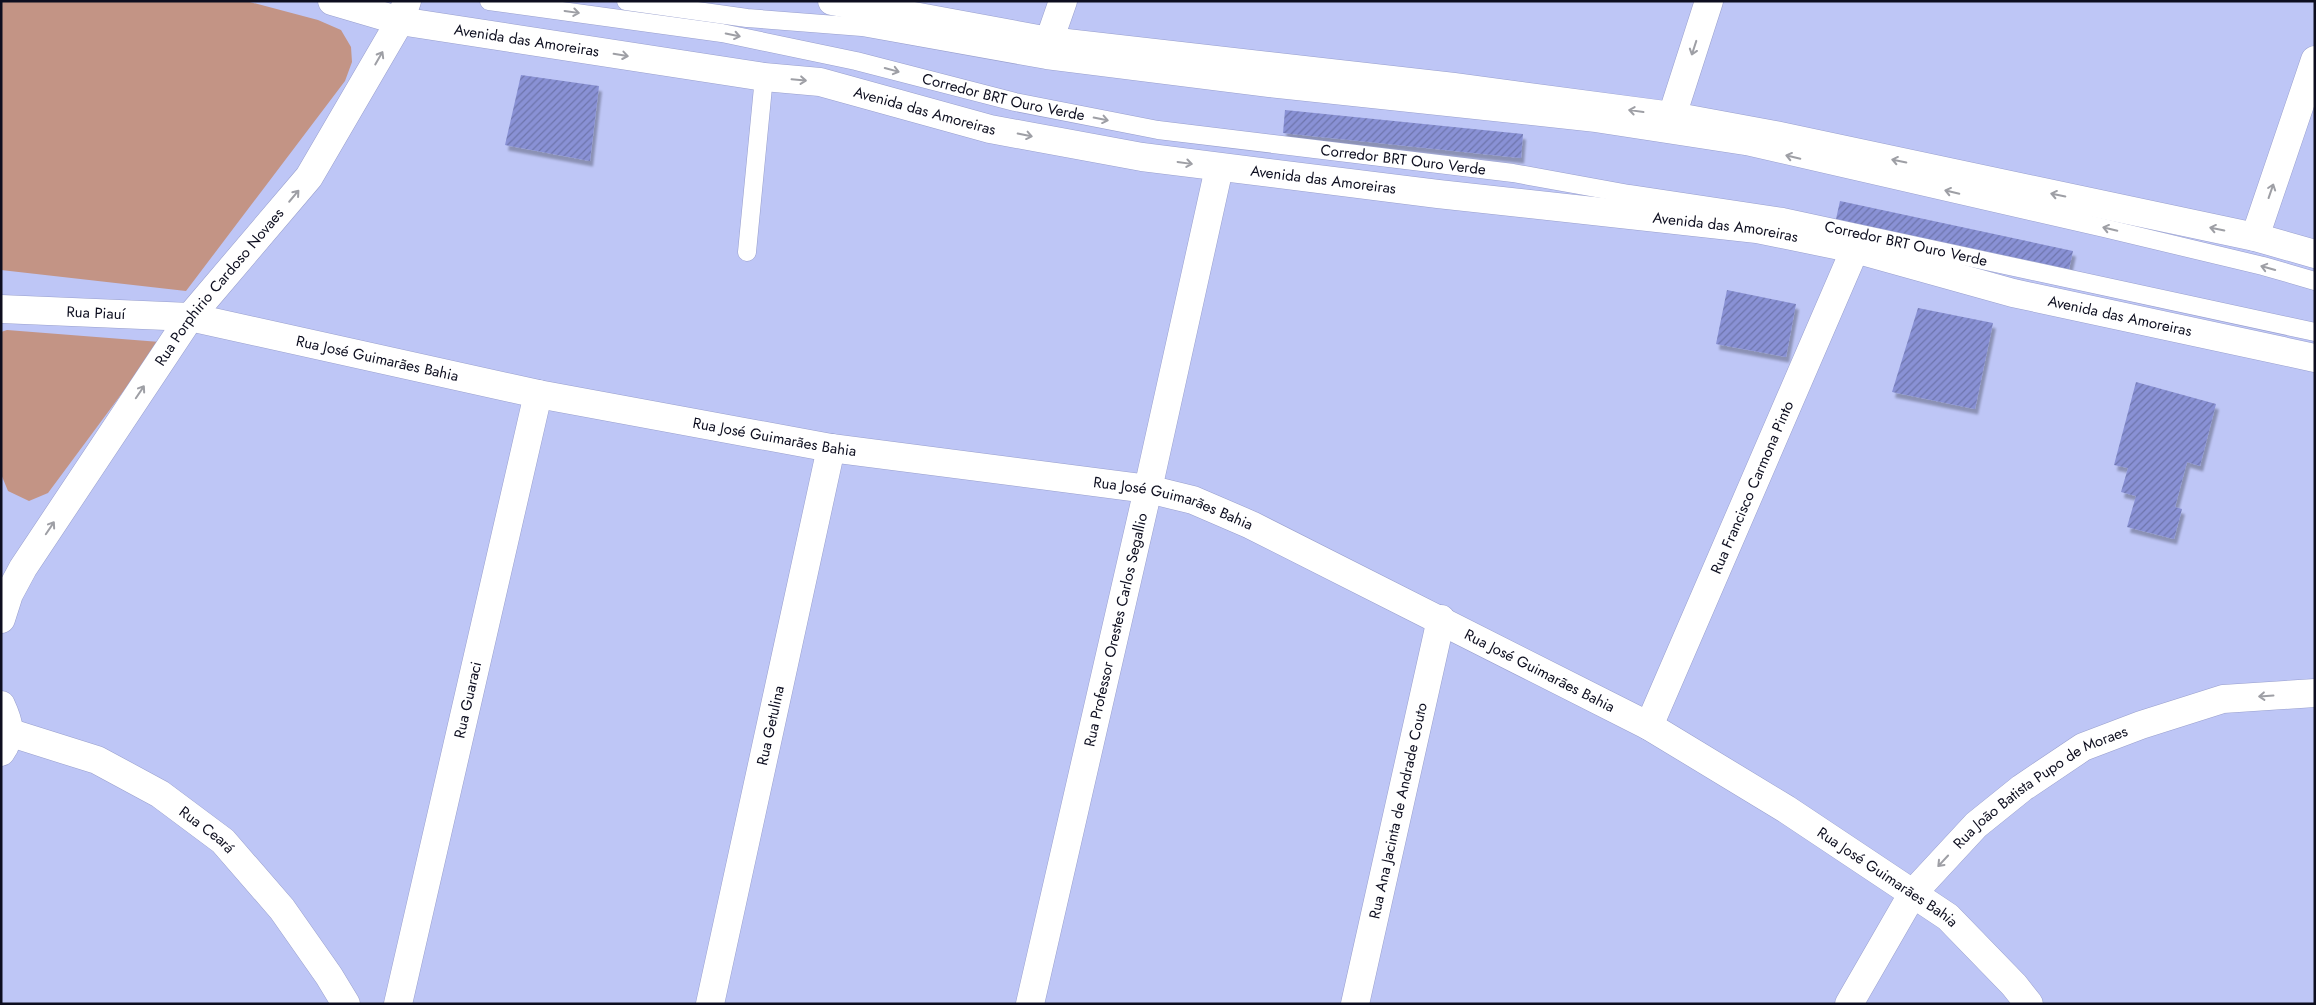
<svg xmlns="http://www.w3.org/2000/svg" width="2316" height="1005" viewBox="0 0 2316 1005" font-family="Jost,sans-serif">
	<defs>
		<pattern id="building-hatch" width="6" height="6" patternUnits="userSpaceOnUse" patternTransform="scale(1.25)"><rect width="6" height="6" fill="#8991d5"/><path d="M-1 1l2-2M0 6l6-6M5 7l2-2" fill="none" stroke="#6e75ac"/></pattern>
		<filter id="shadow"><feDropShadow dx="3" dy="5.5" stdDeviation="1" flood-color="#0004"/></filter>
	</defs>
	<rect width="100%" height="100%" fill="#bec6f6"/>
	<path fill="#c39485" d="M1 1H246L318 20 341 30 351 47 352 62 345 81 186 291 1 270Z
		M7 330 160 342 48 493 29 501 8 491 1 474V332Z"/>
	<path fill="url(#building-hatch)" filter="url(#shadow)" d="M521 75 599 86 590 161 505 145Z
		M1285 110 1523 134 1521 158 1283 133Z
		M1840 201 2073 251 2069 269 1836 219Z
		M1727 290 1796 304 1786 357 1716 344Z
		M1918 308 1993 323 1975 409 1892 392Z
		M2136 382 2216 404 2200 466 2187 462 2175 507 2182 509 2174 539 2127 527 2136 496 2121 492 2128 468 2114 465Z"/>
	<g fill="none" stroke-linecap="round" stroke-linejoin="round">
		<defs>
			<g id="service">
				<path id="s1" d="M489 1 722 33 856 61 1015 102 1158 130 1513 173 1629 194 1783 217 2315 332"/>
				<path d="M626 1 747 18 862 27 1046 60 1269 88 1596 123 1746 146 2104 228 2263 266 2315 281"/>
				<path d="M747 252 764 77"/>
			</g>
			<g id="minor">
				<path d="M400 21 407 1"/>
				<path d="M1049 41 1063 1"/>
				<path d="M2255 237 2315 60"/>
				<path id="s2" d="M1 309 190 317 538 394 831 448 1148 489 1193 500 1251 525 1649 726 1786 809 1948 917 2014 985 2029 1004"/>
				<path id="s3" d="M1649 726 1855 249"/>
				<path id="s4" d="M8 732 97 760 160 794 223 841 282 909 329 976 346 1004"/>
				<path id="s5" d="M398 1004 538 394"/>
				<path id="s6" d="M710 1004 831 448"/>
				<path id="s7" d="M1030 1004 1148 489 1219 168"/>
				<path id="s8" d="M1355 1004 1441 619"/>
			</g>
			<g id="tertiary">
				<path d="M1672 116 1709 1"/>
				<path id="s9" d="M1 619 9 594 23 568 190 317 309 177 400 21"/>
				<path d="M1 705C9 722 13 735 1 752"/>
				<path id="s10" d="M1849 1004 1913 893 1976 825 2022 788 2083 747 2141 725 2223 699 2315 693"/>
			</g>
			<g id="primary">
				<path id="s11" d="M332 1 400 21 764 77 820 82 990 129 1142 157 1438 194 1757 229 1855 249 2013 293 2315 358"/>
				<path d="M832 1 1049 41 1454 87 1672 116 1775 135 2255 237 2315 254"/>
			</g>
		</defs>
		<use href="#service" stroke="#989fcd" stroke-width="19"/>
		<use href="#minor" stroke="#989fcd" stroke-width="29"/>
		<use href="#tertiary" stroke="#989fcd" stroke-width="29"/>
		<use href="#primary" stroke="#989fcd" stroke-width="29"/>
		<use href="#service" stroke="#fff" stroke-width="18"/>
		<use href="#minor" stroke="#fff" stroke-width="28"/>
		<use href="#tertiary" stroke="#fff" stroke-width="28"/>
		<use href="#primary" stroke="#fff" stroke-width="28"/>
	</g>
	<defs><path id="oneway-shaft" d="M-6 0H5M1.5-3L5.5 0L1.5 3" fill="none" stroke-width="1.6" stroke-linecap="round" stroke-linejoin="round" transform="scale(1.25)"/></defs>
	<g stroke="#9e9fa5">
		<use href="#oneway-shaft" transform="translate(572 12) rotate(8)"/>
		<use href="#oneway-shaft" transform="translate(733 35) rotate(12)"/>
		<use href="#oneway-shaft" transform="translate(1694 48) rotate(108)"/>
		<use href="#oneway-shaft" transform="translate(621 55) rotate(9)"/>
		<use href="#oneway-shaft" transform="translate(379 58) rotate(-60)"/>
		<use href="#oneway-shaft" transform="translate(892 70) rotate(15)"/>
		<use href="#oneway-shaft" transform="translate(799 80) rotate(5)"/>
		<use href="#oneway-shaft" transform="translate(1636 111) rotate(-172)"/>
		<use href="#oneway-shaft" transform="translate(1101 119) rotate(11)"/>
		<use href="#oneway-shaft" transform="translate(1025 135) rotate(11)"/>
		<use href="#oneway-shaft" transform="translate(1793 157) rotate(-167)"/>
		<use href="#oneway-shaft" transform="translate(1899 161) rotate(-168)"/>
		<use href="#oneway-shaft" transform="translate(1185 163) rotate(8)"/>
		<use href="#oneway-shaft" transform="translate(2271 191) rotate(-71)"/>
		<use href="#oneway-shaft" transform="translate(1952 192) rotate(-167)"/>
		<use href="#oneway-shaft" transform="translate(2058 195) rotate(-168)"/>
		<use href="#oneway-shaft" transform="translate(294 196) rotate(-50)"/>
		<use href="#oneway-shaft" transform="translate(2110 229) rotate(-167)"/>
		<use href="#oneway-shaft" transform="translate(2217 229) rotate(-168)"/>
		<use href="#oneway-shaft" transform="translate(2268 268) rotate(-164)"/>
		<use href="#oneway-shaft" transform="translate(140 392) rotate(-56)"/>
		<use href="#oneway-shaft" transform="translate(50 528) rotate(-56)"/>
		<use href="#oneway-shaft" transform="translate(2266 696) rotate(176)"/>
		<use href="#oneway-shaft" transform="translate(1943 861) rotate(133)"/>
	</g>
	<g text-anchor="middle" stroke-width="4.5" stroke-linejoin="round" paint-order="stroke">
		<g font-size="15" fill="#0d0e1f" stroke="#cdd4fb">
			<text dy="5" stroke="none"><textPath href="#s11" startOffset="199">Avenida das Amoreiras</textPath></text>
			<text dy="5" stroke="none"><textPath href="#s1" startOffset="524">Corredor BRT Ouro Verde</textPath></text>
			<text dy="5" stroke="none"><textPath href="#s11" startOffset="604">Avenida das Amoreiras</textPath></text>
			<text dy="5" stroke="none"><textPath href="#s1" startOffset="929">Corredor BRT Ouro Verde</textPath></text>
			<text dy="5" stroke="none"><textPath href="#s11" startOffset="1009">Avenida das Amoreiras</textPath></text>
			<text dy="5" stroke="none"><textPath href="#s11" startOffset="1414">Avenida das Amoreiras</textPath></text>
			<text dy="5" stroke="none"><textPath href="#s1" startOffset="1439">Corredor BRT Ouro Verde</textPath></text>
			<text dy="5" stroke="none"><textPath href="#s9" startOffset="399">Rua Porphirio Cardoso Novaes</textPath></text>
			<text dy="5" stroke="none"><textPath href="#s2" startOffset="95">Rua Piauí</textPath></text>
			<text dy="5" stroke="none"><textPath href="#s11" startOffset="1819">Avenida das Amoreiras</textPath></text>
			<text dy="5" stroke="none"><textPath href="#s2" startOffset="381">Rua José Guimarães Bahia</textPath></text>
			<text dy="5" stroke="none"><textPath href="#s2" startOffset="786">Rua José Guimarães Bahia</textPath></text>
			<text dy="5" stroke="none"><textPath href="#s3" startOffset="260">Rua Francisco Carmona Pinto</textPath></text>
			<text dy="5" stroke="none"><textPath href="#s2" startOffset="1191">Rua José Guimarães Bahia</textPath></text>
			<text dy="5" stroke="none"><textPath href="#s7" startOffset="384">Rua Professor Orestes Carlos Segallio</textPath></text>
			<text dy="5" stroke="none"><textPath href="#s2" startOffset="1596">Rua José Guimarães Bahia</textPath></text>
			<text dy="5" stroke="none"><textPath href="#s5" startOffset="312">Rua Guaraci</textPath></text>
			<text dy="5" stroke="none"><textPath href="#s6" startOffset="285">Rua Getulina</textPath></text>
			<text dy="5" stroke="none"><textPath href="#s10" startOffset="296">Rua João Batista Pupo de Moraes</textPath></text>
			<text dy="5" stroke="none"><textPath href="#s8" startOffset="198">Rua Ana Jacinta de Andrade Couto</textPath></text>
			<text dy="5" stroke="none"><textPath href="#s4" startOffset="224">Rua Ceará</textPath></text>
			<text dy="5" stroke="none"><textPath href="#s2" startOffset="2001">Rua José Guimarães Bahia</textPath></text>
		</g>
	</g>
	<rect width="2316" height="1005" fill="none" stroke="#0d0e1f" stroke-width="5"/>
</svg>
